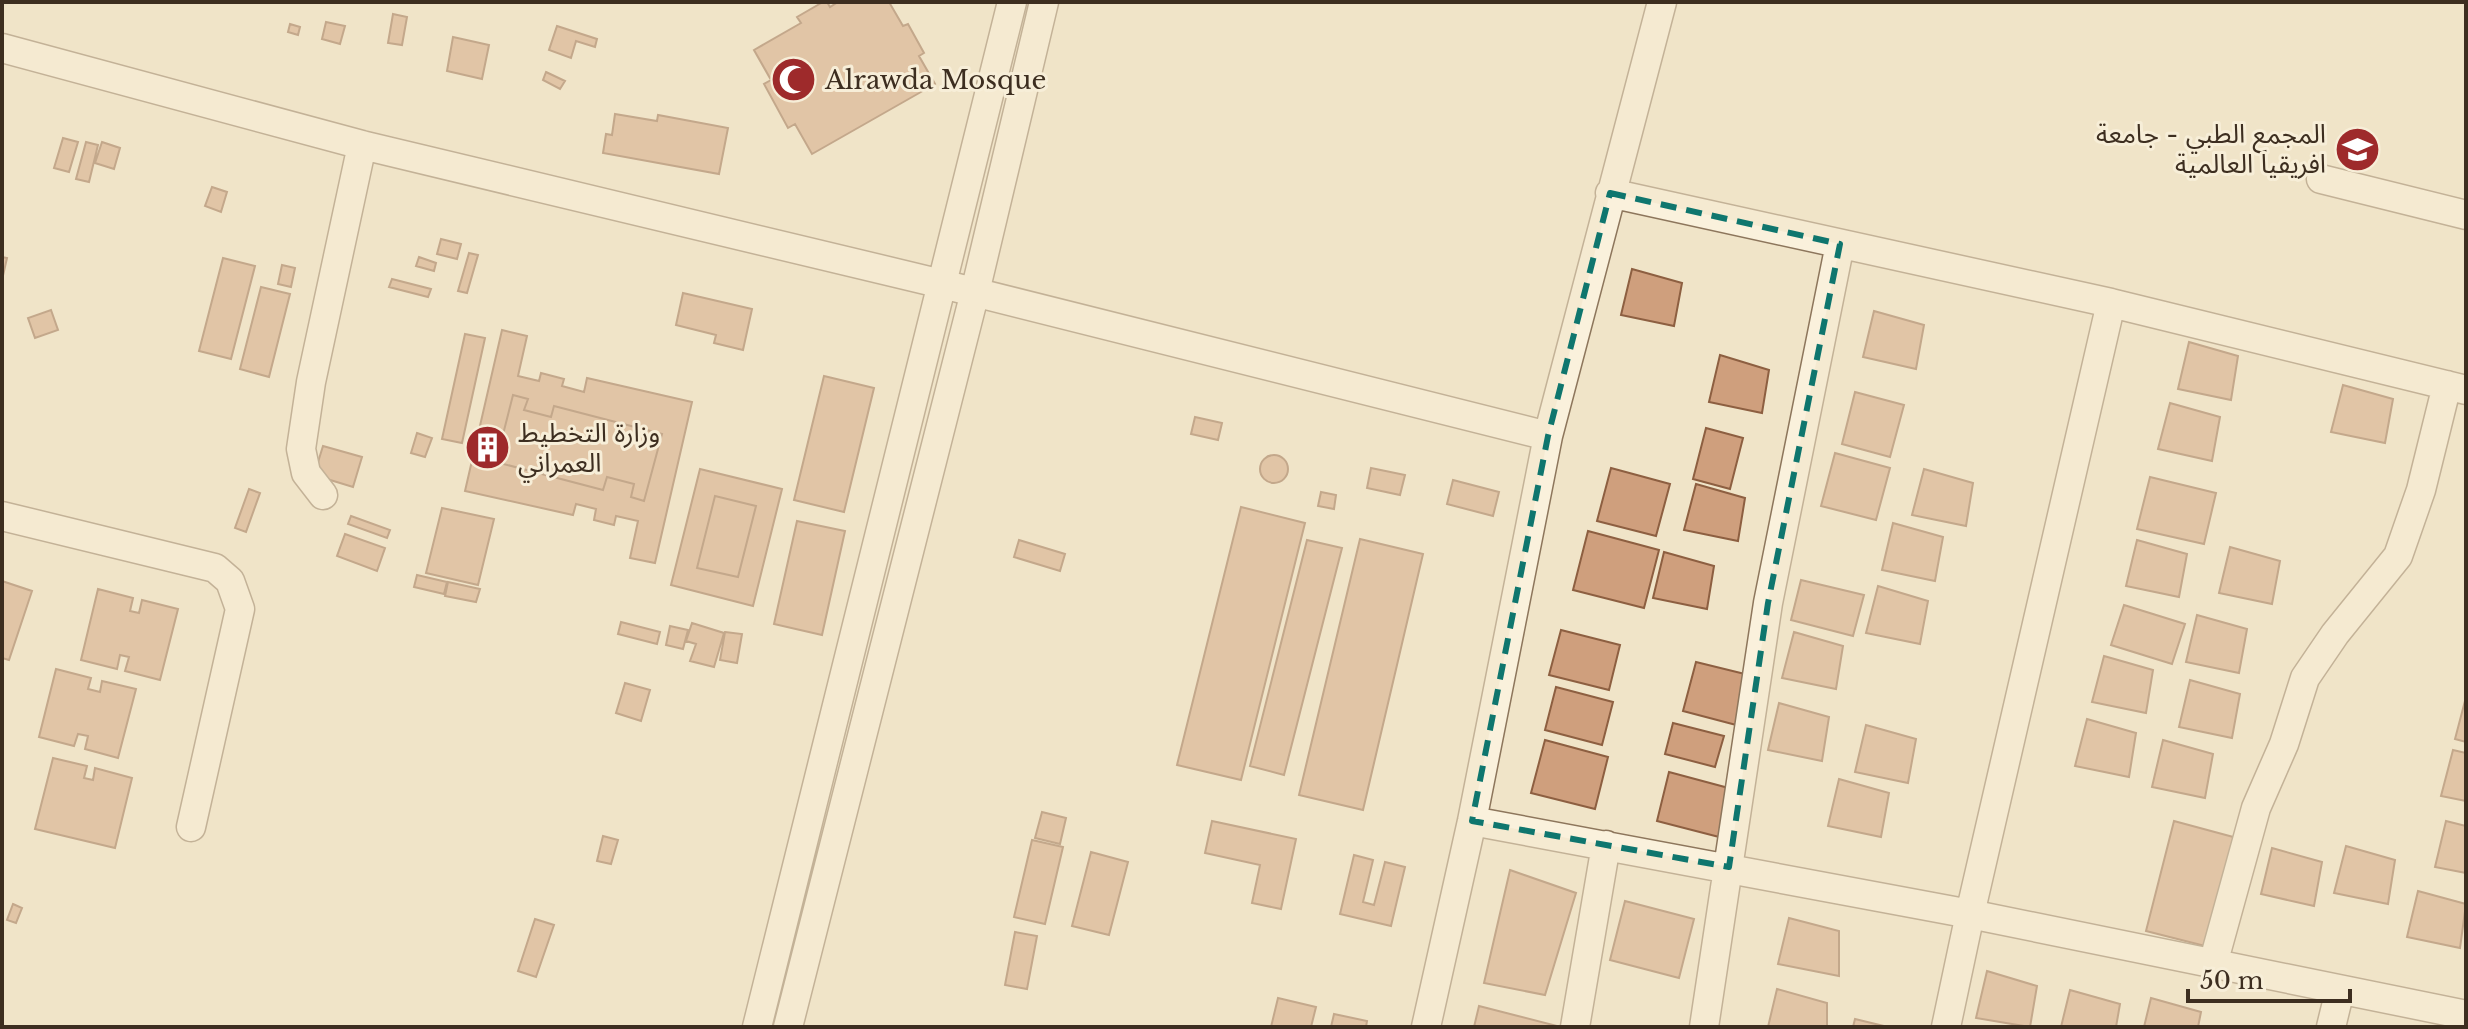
<svg xmlns="http://www.w3.org/2000/svg" width="2468" height="1029" viewBox="0 0 2468 1029" font-family="'Libre Baskerville','Noto Sans Arabic',serif">
	<rect width="100%" height="100%" fill="#f0e4c8"/>
	<path fill="#cf9f7d" stroke="#8d5f41" stroke-width="2" fill-rule="evenodd" d="M823 2H827L830 7 838 2H889L903 26 908 24 924 53 919 56 935 84 812 154 795 124 788 128 764 84 771 80 754 50 801 23 797 17Z
		M393 14 407 17 402 45 388 43Z
		M326 22 345 26 340 44 322 39Z
		M290 24 300 27 298 35 288 32Z
		M557 26 597 39 595 47 576 41 571 58 549 50Z
		M453 37 489 45 482 79 447 71Z
		M546 72 565 81 560 89 543 80Z
		M615 114 657 121 658 115 728 128 719 174 603 153 606 134 612 135Z
		M63 138 78 142 69 172 54 168Z
		M86 142 98 145 89 182 76 179Z
		M102 142 120 148 114 169 95 163Z
		M212 187 227 192 221 212 205 206Z
		M441 239 461 244 457 259 437 254Z
		M469 253 478 255 467 293 458 291Z
		M2 257 7 258 2 280Z
		M419 257 436 263 434 271 416 266Z
		M223 258 255 266 231 359 199 351Z
		M282 265 295 268 291 287 278 284Z
		M1632 269 1682 283 1674 326 1621 315Z
		M392 279 431 289 428 297 389 287Z
		M261 287 290 294 269 377 240 369Z
		M683 293 752 309 743 350 714 343 716 335 676 325Z
		M51 310 58 330 35 338 28 318Z
		M1874 311 1924 325 1916 369 1863 357Z
		M502 330 527 336 518 376 539 381 541 373 564 379 562 386 584 392 587 378 692 402 655 563 630 558 638 521 616 516 614 525 594 520 596 509 576 504 573 515 465 491ZM513 395 528 399 524 410 551 417 554 406 662 434 644 501 631 497 634 484 607 477 603 490 496 462Z
		M465 334 485 338 462 443 442 439Z
		M2189 342 2238 356 2231 400 2178 389Z
		M1720 355 1769 370 1762 413 1709 402Z
		M824 376 874 388 844 512 794 500Z
		M2343 385 2393 399 2385 443 2331 432Z
		M1855 392 1904 405 1890 457 1842 444Z
		M513 395 528 399 524 410 551 417 554 406 662 434 644 501 631 497 634 484 607 477 603 490 496 462Z
		M2170 403 2220 417 2212 461 2158 449Z
		M1195 417 1222 423 1218 440 1191 434Z
		M1706 428 1743 438 1730 489 1693 479Z
		M417 433 432 438 425 457 411 453Z
		M323 446 362 457 353 487 314 475Z
		M1835 453 1890 468 1876 520 1821 506Z
		M1260 469a14 14 0 1 1 28 0a14 14 0 1 1-28 0Z
		M1371 468 1405 475 1400 495 1367 488Z
		M1611 468 1670 484 1656 536 1597 521Z
		M700 469 782 489 753 606 671 585ZM715 496 756 506 738 577 697 568Z
		M1924 469 1973 483 1966 526 1912 515Z
		M2150 477 2216 493 2204 544 2137 529Z
		M1453 480 1499 492 1493 516 1447 504Z
		M1696 484 1745 498 1738 541 1684 530Z
		M249 489 260 493 246 532 235 528Z
		M1321 492 1336 495 1334 509 1318 506Z
		M715 496 756 506 738 577 697 568Z
		M1241 507 1305 523 1241 780 1177 765Z
		M442 508 494 519 478 585 426 573Z
		M351 516 390 530 387 538 348 524Z
		M797 521 845 531 822 635 774 624Z
		M1893 523 1943 537 1935 581 1882 570Z
		M1588 531 1659 550 1644 608 1573 590Z
		M345 534 385 548 377 571 337 556Z
		M1360 539 1423 554 1363 810 1299 795Z
		M1019 540 1065 554 1060 571 1014 557Z
		M1307 540 1342 548 1284 775 1250 766Z
		M2137 540 2187 554 2179 597 2126 586Z
		M2230 547 2280 561 2272 604 2219 593Z
		M1664 552 1714 566 1707 609 1653 598Z
		M417 575 447 582 444 594 414 587Z
		M1801 580 1864 595 1853 636 1791 620Z
		M2 581 32 591 9 660 2 658Z
		M448 582 480 589 476 602 445 596Z
		M1878 586 1928 601 1920 644 1866 633Z
		M98 589 133 598 130 611 139 613 142 600 178 609 160 680 125 671 129 657 120 655 117 669 81 660Z
		M2124 605 2185 624 2172 664 2111 645Z
		M2197 615 2247 629 2239 673 2186 662Z
		M621 622 660 632 657 644 618 634Z
		M692 623 724 633 714 667 690 661 696 644 686 641Z
		M670 626 688 630 683 649 666 645Z
		M1561 630 1620 645 1609 690 1549 675Z
		M725 632 742 634 737 663 720 660Z
		M1794 632 1843 646 1836 689 1782 678Z
		M2104 656 2153 670 2146 713 2092 702Z
		M1696 662 1753 676 1740 726 1683 711Z
		M56 669 91 678 88 689 100 692 102 681 136 689 118 758 85 749 88 736 78 734 74 746 39 737Z
		M2190 680 2240 694 2232 738 2179 727Z
		M625 683 650 690 641 721 616 713Z
		M1556 687 1613 702 1602 745 1545 730Z
		M2466 697V742L2455 739Z
		M1779 703 1829 717 1822 761 1768 750Z
		M2087 719 2136 733 2129 777 2075 766Z
		M1673 723 1724 736 1715 767 1665 754Z
		M1866 725 1916 739 1908 783 1855 772Z
		M1545 740 1608 757 1595 809 1531 793Z
		M2163 740 2213 754 2205 798 2152 787Z
		M2453 750 2466 753V801L2441 796Z
		M53 758 87 766 84 778 93 780 95 768 132 778 115 848 35 829Z
		M1669 772 1736 790 1723 838 1657 821Z
		M1839 779 1889 793 1881 837 1828 826Z
		M1042 812 1066 818 1060 844 1035 838Z
		M1212 821 1296 839 1281 909 1252 903 1260 865 1205 853Z
		M2174 821 2237 838 2209 947 2146 931Z
		M2446 821 2466 826V873L2435 867Z
		M603 836 618 840 611 864 597 861Z
		M1032 840 1063 847 1045 924 1014 917Z
		M2346 846 2395 860 2388 904 2334 893Z
		M2272 848 2322 862 2314 906 2261 894Z
		M1091 852 1128 862 1109 935 1072 926Z
		M1354 855 1373 860 1363 902 1374 905 1385 862 1405 867 1391 926 1340 914Z
		M1510 870 1576 893 1545 995 1484 983Z
		M2418 891 2466 904 2460 948 2407 937Z
		M1625 901 1694 919 1679 978 1610 960Z
		M13 904 22 908 16 923 7 920Z
		M1789 918 1839 931V976L1778 964Z
		M535 919 554 925 536 977 518 971Z
		M1015 932 1037 936 1027 989 1005 985Z
		M1987 971 2037 986 2030 1027 1976 1018Z
		M1777 989 1827 1003V1027H1768Z
		M2070 990 2120 1004 2116 1027H2061Z
		M1278 998 1316 1007 1311 1027H1271Z
		M2151 998 2201 1012 2198 1027H2144Z
		M1479 1006 1557 1026V1027H1474Z
		M1334 1014 1367 1021 1366 1027H1331Z
		M1855 1019 1888 1027H1853Z"/>
	<g fill="none" stroke-linecap="round" stroke-linejoin="round">
		<defs>
			<path id="minor" d="M2 48 362 145 942 284 1548 436
				M2321 179 2466 215
				M1610 193 2111 303 2466 390
				M323 495 306 473 301 449 311 382 362 145
				M2 516 215 568 230 581 240 609 191 827
				M1472 821 1970 914 2466 1015
				M2213 964 2256 808 2284 744 2305 678 2335 634 2398 556 2421 490 2447 385
				M757 1027 1012 2
				M788 1027 975 292 1044 2
				M1426 1027 1472 821 1548 436 1662 2
				M1575 1027 1606 845
				M1704 1027 1768 603 1840 244
				M1946 1027 1970 914 2111 303
				M2331 1027 2340 990"/>
		</defs>
		<use href="#minor" stroke="#8d765c" stroke-width="31"/>
		<use href="#minor" stroke="#faf1dc" stroke-width="28"/>
	</g>
	<path d="M0 0H2468V1029H0ZM1610 193 1840 244 1768 603 1729 867 1472 821 1548 436Z" fill="#f0e4c8" fill-opacity=".55" fill-rule="evenodd"/>
	<path fill="none" stroke="#0f766e" stroke-width="6" stroke-dasharray="16 10" stroke-linejoin="round" d="M1610 193 1840 244 1768 603 1729 867 1472 821 1548 436Z"/>
	<defs>
		<symbol id="mosque-disc" viewBox="-11 -11 22 22"><circle r="9.5" fill="#9e2a2b" stroke="#f7eed8"/><path d="M3.5-4.9A6 6 0 1 0 3.5 4.9A5 5 0 1 1 3.5-4.9Z" fill="#fff"/></symbol>
		<symbol id="university-disc" viewBox="-11 -11 22 22"><circle r="9.5" fill="#9e2a2b" stroke="#f7eed8"/><path d="M0-5L7-2L0 1L-7-2ZM-4 1L0 2.5L4 1V4Q0 6-4 4Z" fill="#fff"/></symbol>
		<symbol id="building-disc" viewBox="-11 -11 22 22"><circle r="9.5" fill="#9e2a2b" stroke="#f7eed8"/><path d="M-4-6H4V6H1V3H-1V6H-4ZM-2.5-4.3h1.7v1.8h-1.7ZM.8-4.3h1.7v1.8H.8ZM-2.5-1h1.7V.8h-1.7ZM.8-1h1.7V.8H.8Z" fill="#fff"/></symbol>
	</defs>
	<g fill-rule="evenodd">
		<use href="#mosque-disc" x="768" y="54" width="51" height="51"/>
		<use href="#university-disc" x="2332" y="124" width="51" height="51"/>
		<use href="#building-disc" x="462" y="422" width="51" height="51"/>
	</g>
	<g text-anchor="middle" stroke-width="6" stroke-linejoin="round" paint-order="stroke">
		<g font-size="26" fill="#3d2e20" stroke="#f7eed8" text-anchor="start">
			<text x="825" y="89">Alrawda Mosque</text>
			<text x="2326" y="143" text-anchor="end">المجمع الطبي - جامعة<tspan x="2326" dy="30">افريقيا العالمية</tspan></text>
			<text x="518" y="442">وزارة التخطيط<tspan x="518" dy="30">العمراني</tspan></text>
		</g>
	</g>
	<rect width="2468" height="1029" fill="none" stroke="#3d2e20" stroke-width="8"/>
	<path d="M2188 989v12h162v-12" fill="none" stroke="#3d2e20" stroke-width="4"/>
	<text x="2200" y="989" font-size="24" fill="#3d2e20" stroke="#f7eed8" stroke-width="6" paint-order="stroke">50 m</text>
</svg>
